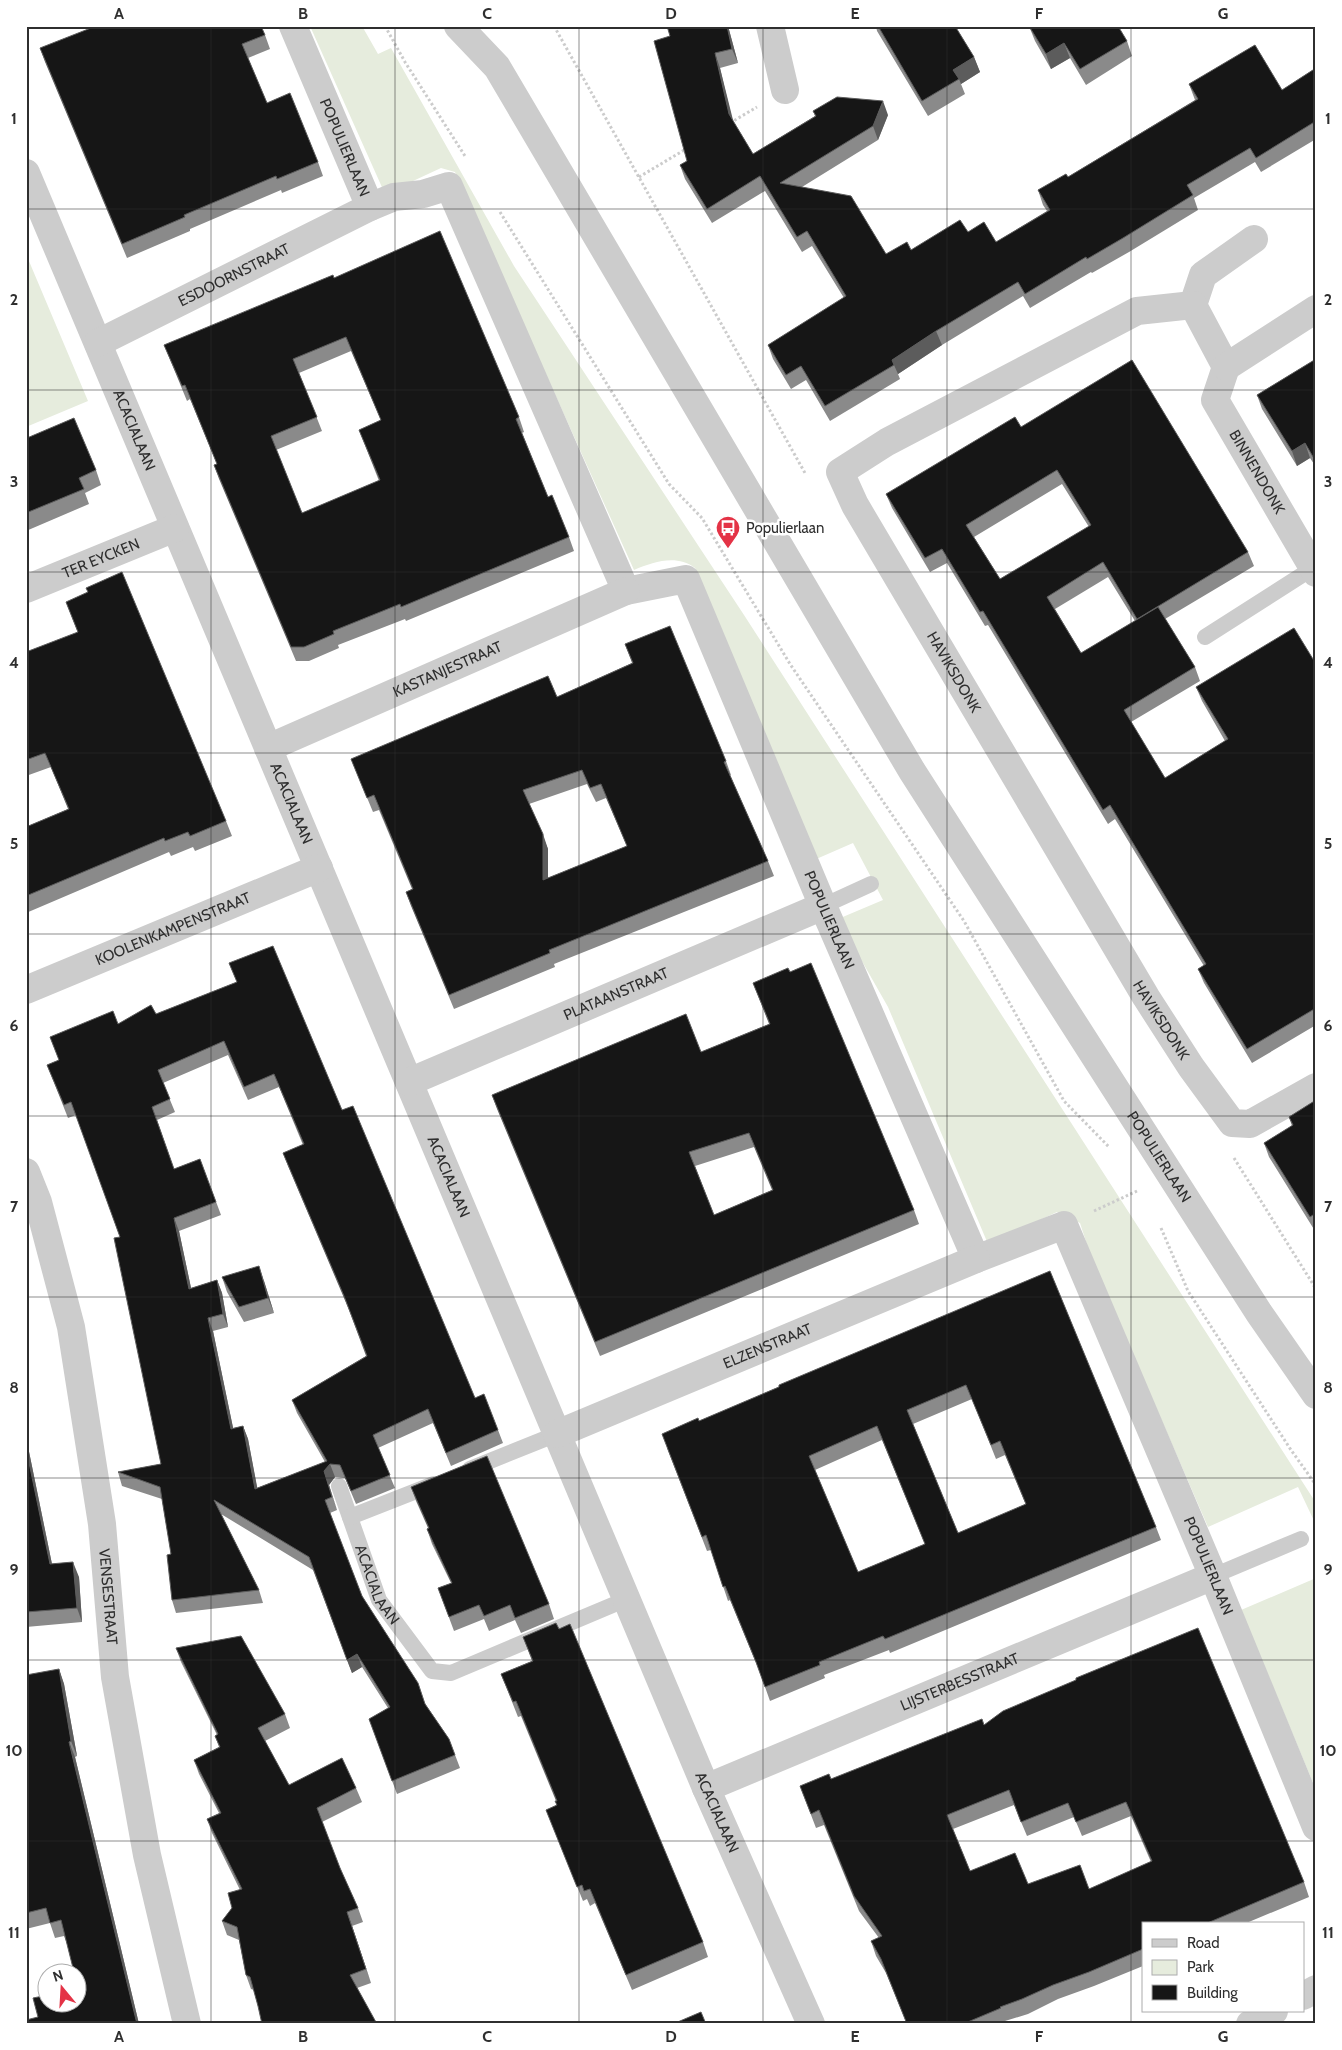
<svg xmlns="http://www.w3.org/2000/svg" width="1342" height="2050" viewBox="0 0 1342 2050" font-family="Cabin,sans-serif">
	<rect width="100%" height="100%" fill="#fff"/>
	<path fill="#e6ecdd" d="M310 26H362L378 54 391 48 514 266 744 615 1316 1503V1525L1298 1487 1208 1527 1092 1260 1080 1223 1057 1212 988 1244 888 1007 838 919 883 900 853 843 814 860 695 568C676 554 654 562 634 570L455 172 441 168 385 194Z
		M26 254 88 401 26 427Z
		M1316 1578V1790L1241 1610Z"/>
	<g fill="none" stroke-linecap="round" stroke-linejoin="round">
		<path stroke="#ccc" stroke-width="3" stroke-dasharray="2.5 2.5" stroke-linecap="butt" d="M385 26 405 62 465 156
			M554 26 805 473
			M730 123 757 107
			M639 177 686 149
			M500 212 669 484 702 518 790 664 964 921 1064 1101 1109 1147
			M1234 1158 1316 1289
			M1094 1211 1137 1191
			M1161 1228 1188 1291 1291 1450 1316 1485"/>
		<g stroke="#ccc" stroke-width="16">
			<path d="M1205 637 1313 568"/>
			<path d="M823 906 871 884"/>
			<path d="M470 1469 557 1434"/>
			<path id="s1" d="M339 1486 379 1600 432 1671 451 1673 627 1599"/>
			<path d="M350 1517 434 1484"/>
			<path d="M1213 1576 1301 1539"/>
		</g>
		<g stroke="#ccc" stroke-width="28">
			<path id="s2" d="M293 26 370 207 394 197 423 194 449 186 626 591 686 579 823 906 976 1259 1064 1225 1213 1576 1316 1827"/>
			<path d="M770 26 785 90"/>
			<path id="s3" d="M26 173 706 1788 811 2024"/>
			<path d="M1193 305 1203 275 1254 239"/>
			<path id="s4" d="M98 343 370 207"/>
			<path id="s5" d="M1226 367 1193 305 1137 311 887 442 840 472 855 505 1146 997 1191 1067 1232 1123 1250 1124 1316 1087"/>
			<path id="s6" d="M1226 367 1215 400 1316 573"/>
			<path d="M1226 367 1316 309"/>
			<path id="s7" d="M26 589 175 528"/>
			<path id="s8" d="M268 748 626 591"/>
			<path id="s9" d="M26 990 319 868"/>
			<path id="s10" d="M409 1082 823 906"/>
			<path id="s11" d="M26 1172 38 1202 71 1327 102 1524 115 1677 147 1855 187 2024"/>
			<path id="s12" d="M557 1434 976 1259"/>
			<path id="s13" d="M706 1788 1213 1576"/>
		</g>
		<g stroke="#ccc" stroke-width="28">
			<path id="s14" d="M458 26 497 67 912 771 1259 1313 1316 1395"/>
			<path d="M1303 1996 1316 1989"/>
			<path d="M1250 2024 1274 2011"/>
		</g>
	</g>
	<path fill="#8a8a8a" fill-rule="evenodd" d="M728 26 738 63 720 68 732 119 753 154 815 116 813 111 888 115 878 140 802 187 886 254 911 250 968 232 996 242 1047 211 1043 205 1038 190 1068 177 1195 100 1189 84 1282 90 1316 68V139L1261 172 1255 162 1194 198 1198 210 1129 252 1092 273 1091 272 1030 308 1023 296 942 345 898 374 900 379 830 421 806 380 791 389 773 359 768 345 844 298 812 246 802 252 765 191 712 223 685 179 680 165 687 161 670 36Z
		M876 26H955L974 57 980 72 961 84 965 94 928 116 877 31Z
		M1029 26 1127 41 1132 56 1086 85 1070 58 1051 69 1035 41Z
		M265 35 270 49 248 58 267 103 318 162 323 176 282 193 281 190 190 229V231L127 258 45 62 40 48Z
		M334 278 519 417 524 432 522 433 548 497 569 537 574 551 406 621 405 619 338 645 339 648 309 661H296L219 479 214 465 217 464 190 399 187 401 164 345ZM351 351 381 420 359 430 379 481 302 513 276 450 322 431 299 373Z
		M1316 359V467L1310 458 1297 466 1262 409 1257 395Z
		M1021 427 1248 552 1254 566 1165 619 1195 667 1200 681 1131 722 1165 778 1225 741 1202 701 1196 687 1316 664V1025L1252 1063 1204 983 1198 969 1204 966 1115 819 1108 824 988 625 985 626 947 563 930 572 892 508 886 494ZM1062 484 1089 527 1000 579 974 537ZM1108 577 1135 621 1081 653 1055 609Z
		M26 438 96 470 101 485 85 493 89 504 26 531Z
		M66 602 226 821 232 836 195 851 193 847 171 856 169 852 26 913V827L68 809 51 767 26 776V652L78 633Z
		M625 644 726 761 731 775H730L768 861 774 876 554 964 555 967 454 1009 411 906 406 892 412 889 379 810 373 812 351 759 557 697 632 663ZM587 784 596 802 606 798 627 846 548 878V849L529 804Z
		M229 963 342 1110 475 1398 498 1430 503 1443 451 1466 433 1423 378 1448 395 1488 356 1504 345 1478 335 1477 329 1485 337 1510 330 1513 362 1596 426 1705 449 1739 460 1768 397 1794 369 1719 388 1708 362 1667 352 1673 313 1570 221 1514 259 1590 263 1603 176 1613 172 1600 171 1554 162 1499 122 1486 118 1472 161 1464 120 1237 76 1115 68 1118 47 1065 59 1060 50 1037 118 1024 156 1014 237 982ZM228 1055 248 1100 279 1087 303 1145 283 1153 288 1166 349 1310 366 1356 292 1400 297 1413 325 1462 257 1488 248 1439 243 1426 233 1428 213 1331 228 1327 222 1293 217 1280 191 1288 179 1231 221 1215 200 1159 174 1169 157 1120 175 1112 163 1083Z
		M790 972 914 1210 919 1224 600 1356 497 1109 492 1095 701 1052 769 1024 753 983ZM754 1147 772 1190 714 1215 695 1166Z
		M1316 1100V1231H1315L1269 1157 1264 1143 1292 1126 1289 1117Z
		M1050 1271 1156 1527 1161 1540 890 1653 889 1650 824 1675 825 1678 770 1701 759 1670 730 1600 728 1601 711 1550 707 1551 667 1448 699 1421ZM972 1399 996 1459 1005 1455 1026 1505 958 1533 913 1424ZM882 1440 925 1544 858 1572 815 1470Z
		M222 1277 264 1281 274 1313 244 1322 227 1292Z
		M26 1437 52 1564 79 1577 82 1622 26 1627Z
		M411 1487 549 1604 554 1619 521 1633 515 1620 489 1631 484 1619 454 1631 438 1588 451 1583 432 1544 427 1529 428 1528 416 1501Z
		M523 1637 703 1942 708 1957 632 1990 595 1903 590 1906 587 1899 583 1901 546 1810 556 1806V1801L521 1716 518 1717 501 1674 532 1661Z
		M176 1648 285 1714 290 1728 265 1741 289 1785 356 1788 362 1802 322 1822 340 1868 358 1908 363 1922 352 1926 371 1983 357 1988 258 2006 254 1990 251 1989 246 1975 239 1940 227 1935 222 1921 232 1908 240 1890 212 1833 207 1819 219 1813 199 1774 194 1760 219 1747 215 1736 217 1735 181 1662Z
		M59 1669 64 1684 77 1756 75 1757 139 2024 38 2017 78 2002V1972L64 1936 55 1938 50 1923 26 1929V1779H28Z
		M984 1725 1304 1882 1309 1897 1244 1924H1143V1966L1094 1986 1058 1999 1028 2014 1005 2021 1006 2023 1004 2024H907L886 1973 876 1956 871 1941 879 1938 859 1911 824 1825 816 1828 800 1786 831 1779ZM1014 1805 1027 1836 1074 1817 1082 1836 1131 1816 1151 1862 1089 1889 1028 1884 970 1871 953 1829Z"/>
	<path fill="#5c5c5c" d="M727 26H728L738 63 732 49Z
		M1064 43 1070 58 1051 69 1046 54Z
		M715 53 720 68 735 128 729 114Z
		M974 57 980 72 961 84 959 79 953 70Z
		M883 101 888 115 878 140 873 126Z
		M936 331 942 345 898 374 894 365 892 360Z
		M1305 443 1310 458 1297 466 1292 451Z
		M543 834 548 849V894L543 880Z
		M174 1218 179 1231 194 1302 189 1289Z
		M259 1266 264 1281 274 1313 268 1298Z
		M217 1280 222 1293 228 1327 223 1314Z
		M208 1318 213 1331 236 1442 231 1429Z
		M243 1426 248 1439 260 1502 255 1489Z
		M26 1437 55 1579 50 1564 26 1448Z
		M330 1464 335 1477 329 1485 337 1510 324 1471Z
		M73 1562 79 1577 82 1622 77 1608Z
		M357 1654 362 1667 352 1673 347 1660Z
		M59 1669 64 1684 77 1756 71 1741Z
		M69 1742 75 1757 139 2024H137Z
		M347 1912 352 1926 371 1983 366 1969Z"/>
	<path fill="#161616" stroke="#5c5c5c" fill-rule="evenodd" d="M96 26H261L265 35 242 44 267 103 290 93 318 162 277 179 276 176 184 215 185 217 122 244 40 48Z
		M667 26H727L732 49 715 53 729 114 753 154 816 116 813 111 837 97 883 101 873 126 780 183 851 196 886 254 907 242 911 250 960 220 968 232 984 222 996 242 1050 210 1038 190 1066 174 1068 177 1198 99 1189 84 1255 45 1282 90 1316 68V121L1256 158 1250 148 1187 185 1193 195 1123 238 1087 259 1086 257 1025 294 1018 282 936 331 892 360 894 365 825 406 801 366 786 375 768 345 846 296 807 231 797 237 760 176 707 209 680 165 687 161 654 41 670 36Z
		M878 26H955L974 57 953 70 959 79 922 101Z
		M1029 26H1118L1127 41 1080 69 1064 43 1046 54Z
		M440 231 519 417 516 419 548 497 552 495 569 537 401 607 400 604 333 631 334 634 304 647H291L214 465 217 464 185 385 182 386 164 345 333 275 334 278ZM346 337 381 420 359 430 380 480 302 513 271 436 317 417 293 359Z
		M1316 359V462L1305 443 1292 451 1257 395Z
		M1132 360 1248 552 1137 619 1103 562 1047 597 1081 653 1158 607 1195 667 1124 710 1165 778 1228 739 1196 687 1294 628 1316 664V1008L1247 1049 1198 969 1206 964 1110 805 1103 810 983 611 980 612 942 549 925 558 886 494 1015 417 1021 427ZM1057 470 1091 525 1000 579 966 525Z
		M74 418 96 470 79 478 84 489 26 513V438H27Z
		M122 572 226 821 190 836 188 832 165 841 164 838 26 896V827L69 809 45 753 26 760V652L78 632 66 602 88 592 86 588Z
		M670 626 726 761 724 762 768 861 549 950 550 953 449 995 406 892 413 889 374 795 367 798 351 759 548 676 557 697 633 663 625 644ZM582 770 590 788 601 784 627 846 543 880V834L523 790Z
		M273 946 342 1110 353 1106 475 1398 484 1394 498 1430 446 1453 428 1409 373 1435 390 1475 351 1491 340 1465 330 1464 324 1471 332 1497 325 1500 362 1596 418 1683 425 1704 449 1739 455 1755 392 1781 369 1719 390 1707 357 1654 347 1660 309 1557 214 1500 259 1590 172 1600 167 1555 171 1554 160 1487 118 1472 161 1464 114 1238 120 1237 71 1102 64 1105 47 1065 59 1060 50 1037 113 1011 118 1024 151 1005 156 1014 237 982 229 963ZM224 1041 244 1087 274 1074 304 1144 283 1153 344 1296 367 1356 292 1400 327 1461 255 1489 243 1426 231 1429 208 1318 223 1314 217 1280 189 1289 174 1218 216 1202 200 1159 174 1169 152 1107 170 1099 158 1070Z
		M811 963 914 1210 595 1342 492 1095 686 1014 701 1052 770 1024 753 983 788 968 790 972ZM749 1133 773 1190 714 1215 689 1152Z
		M1316 1100V1213L1310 1217 1264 1143 1293 1125 1289 1117Z
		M259 1266 268 1298 239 1307 222 1277Z
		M1050 1271 1156 1527 885 1639 883 1636 819 1662 820 1665 765 1687 756 1662 725 1586 723 1587 706 1535 702 1537 662 1434 698 1418 699 1421 779 1387V1385ZM966 1385 991 1445 1000 1441 1026 1504 958 1533 907 1410ZM877 1426 925 1544 858 1572 809 1456Z
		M26 1448 50 1564 73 1562 77 1608 26 1612Z
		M487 1456 549 1604 515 1618 510 1605 484 1616 479 1605 449 1617 438 1588 452 1583 427 1529 429 1528 411 1487Z
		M556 1623 559 1629 570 1624 703 1942 626 1975 590 1889 584 1891 582 1885 577 1887 546 1810 557 1805 555 1801H557L516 1701 513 1702 501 1674 533 1661 523 1637Z
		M1198 1628 1304 1882 1205 1924H1143V1949L1089 1972 1053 1985 1022 1999 1000 2007 1001 2008 963 2024H907L881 1959 871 1941 882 1936 854 1896 819 1810 811 1814 800 1786 829 1774 831 1779 982 1719 984 1725 1003 1711 1076 1680V1678ZM1009 1790 1021 1822 1068 1803 1076 1822 1126 1802 1152 1861 1089 1889 1080 1865 1028 1884 1015 1853 970 1871 947 1815Z
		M241 1636 285 1714 258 1728 289 1785 342 1758 356 1788 317 1808 340 1868 358 1908 347 1912 366 1969 350 1975 377 2024H262L258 2006 250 1977 246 1975 237 1927 222 1921 232 1908 228 1893 242 1889 207 1819 221 1813 194 1760 220 1747 215 1736 218 1734 176 1648Z
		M59 1669 71 1741 69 1742 137 2024H26V2020L38 2017 33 1998 48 1995V2002H78V1972H74L61 1920 50 1923 46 1908 26 1913V1779H28L26 1755V1675Z
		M701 2012 706 2024H673Z"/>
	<path fill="none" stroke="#2f2f2f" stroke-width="1" stroke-opacity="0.55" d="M211 26V2024M395 26V2024M579 26V2024M763 26V2024M947 26V2024M1131 26V2024M26 209H1316M26 390H1316M26 572H1316M26 753H1316M26 934H1316M26 1116H1316M26 1297H1316M26 1478H1316M26 1660H1316M26 1841H1316"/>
	<defs>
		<symbol id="bus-pin" viewBox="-11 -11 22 30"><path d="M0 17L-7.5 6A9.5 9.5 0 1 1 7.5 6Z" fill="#e43346" stroke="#fff"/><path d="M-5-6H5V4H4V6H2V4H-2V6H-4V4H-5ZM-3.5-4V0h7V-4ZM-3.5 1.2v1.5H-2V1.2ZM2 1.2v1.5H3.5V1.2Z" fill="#fff"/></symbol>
	</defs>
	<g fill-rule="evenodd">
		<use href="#bus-pin" x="714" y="514" width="28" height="38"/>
	</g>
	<g text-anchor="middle" stroke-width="5" stroke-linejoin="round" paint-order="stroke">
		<g font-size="15" fill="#2f2f2f" stroke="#fff">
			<text dy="5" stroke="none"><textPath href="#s2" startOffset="132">POPULIERLAAN</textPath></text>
			<text dy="5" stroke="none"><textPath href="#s4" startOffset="152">ESDOORNSTRAAT</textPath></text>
			<text dy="5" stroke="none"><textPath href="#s3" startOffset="279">ACACIALAAN</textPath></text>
			<text dy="5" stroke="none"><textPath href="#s6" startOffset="118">BINNENDONK</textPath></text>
			<text dy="5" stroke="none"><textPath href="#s7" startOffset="81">TER EYCKEN</textPath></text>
			<text dy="5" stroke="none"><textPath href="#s8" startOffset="196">KASTANJESTRAAT</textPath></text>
			<text dy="5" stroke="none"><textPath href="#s5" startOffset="695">HAVIKSDONK</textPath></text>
			<text dy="5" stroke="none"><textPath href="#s3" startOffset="684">ACACIALAAN</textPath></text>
			<text dy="5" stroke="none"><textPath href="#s2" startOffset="1152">POPULIERLAAN</textPath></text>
			<text dy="5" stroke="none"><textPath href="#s9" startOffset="159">KOOLENKAMPENSTRAAT</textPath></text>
			<text dy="5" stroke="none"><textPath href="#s10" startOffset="225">PLATAANSTRAAT</textPath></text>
			<text dy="5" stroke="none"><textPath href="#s5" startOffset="1100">HAVIKSDONK</textPath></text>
			<text dy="5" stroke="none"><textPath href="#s14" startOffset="1332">POPULIERLAAN</textPath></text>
			<text dy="5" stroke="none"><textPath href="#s3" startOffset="1089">ACACIALAAN</textPath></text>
			<text dy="5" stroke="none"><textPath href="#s12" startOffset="228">ELZENSTRAAT</textPath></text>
			<text dy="5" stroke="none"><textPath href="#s2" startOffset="1986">POPULIERLAAN</textPath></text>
			<text dy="5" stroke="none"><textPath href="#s1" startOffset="106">ACACIALAAN</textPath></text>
			<text dy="5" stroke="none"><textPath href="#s11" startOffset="434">VENSESTRAAT</textPath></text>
			<text dy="5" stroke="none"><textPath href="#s13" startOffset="275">LIJSTERBESSTRAAT</textPath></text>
			<text dy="5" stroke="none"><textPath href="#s3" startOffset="1779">ACACIALAAN</textPath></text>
		</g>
		<g font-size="15" fill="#2f2f2f" stroke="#fff" text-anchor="start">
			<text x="746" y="533">Populierlaan</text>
		</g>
	</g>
	<rect width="1342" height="2050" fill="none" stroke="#ffffff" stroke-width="55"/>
	<rect x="1142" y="1922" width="162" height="90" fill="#ffffff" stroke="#acacac"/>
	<rect x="1152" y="1939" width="25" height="8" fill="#cccccc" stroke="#acacac"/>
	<text x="1187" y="1948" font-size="15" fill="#2f2f2f">Road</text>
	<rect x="1152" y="1960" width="25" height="15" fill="#e6ecdd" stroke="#acacac"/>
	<text x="1187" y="1972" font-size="15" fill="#2f2f2f">Park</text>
	<rect x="1152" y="1985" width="25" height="15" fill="#161616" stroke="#acacac"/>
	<text x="1187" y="1998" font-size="15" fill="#2f2f2f">Building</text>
	<g transform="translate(62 1988) rotate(342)"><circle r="24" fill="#ffffff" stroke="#acacac"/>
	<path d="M0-4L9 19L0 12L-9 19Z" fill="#e43346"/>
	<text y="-8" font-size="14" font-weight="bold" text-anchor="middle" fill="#2f2f2f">N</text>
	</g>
	<rect x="28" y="28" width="1286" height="1994" fill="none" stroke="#2f2f2f" stroke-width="2"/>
	<g font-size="16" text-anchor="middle" font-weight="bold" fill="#2f2f2f">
		<text x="119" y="19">A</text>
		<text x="303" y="19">B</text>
		<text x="487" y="19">C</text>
		<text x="671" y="19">D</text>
		<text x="855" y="19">E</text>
		<text x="1039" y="19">F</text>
		<text x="1223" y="19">G</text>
		<text x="14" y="124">1</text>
		<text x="1328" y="124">1</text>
		<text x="14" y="305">2</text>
		<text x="1328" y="305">2</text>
		<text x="14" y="487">3</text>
		<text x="1328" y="487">3</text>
		<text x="14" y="668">4</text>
		<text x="1328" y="668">4</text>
		<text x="14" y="849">5</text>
		<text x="1328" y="849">5</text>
		<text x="14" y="1031">6</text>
		<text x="1328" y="1031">6</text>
		<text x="14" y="1212">7</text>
		<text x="1328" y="1212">7</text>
		<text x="14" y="1393">8</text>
		<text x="1328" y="1393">8</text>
		<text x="14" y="1575">9</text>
		<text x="1328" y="1575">9</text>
		<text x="14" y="1756">10</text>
		<text x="1328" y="1756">10</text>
		<text x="14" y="1938">11</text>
		<text x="1328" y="1938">11</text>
		<text x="119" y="2042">A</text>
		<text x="303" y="2042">B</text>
		<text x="487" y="2042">C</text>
		<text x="671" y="2042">D</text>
		<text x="855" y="2042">E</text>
		<text x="1039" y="2042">F</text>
		<text x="1223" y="2042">G</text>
	</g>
</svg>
